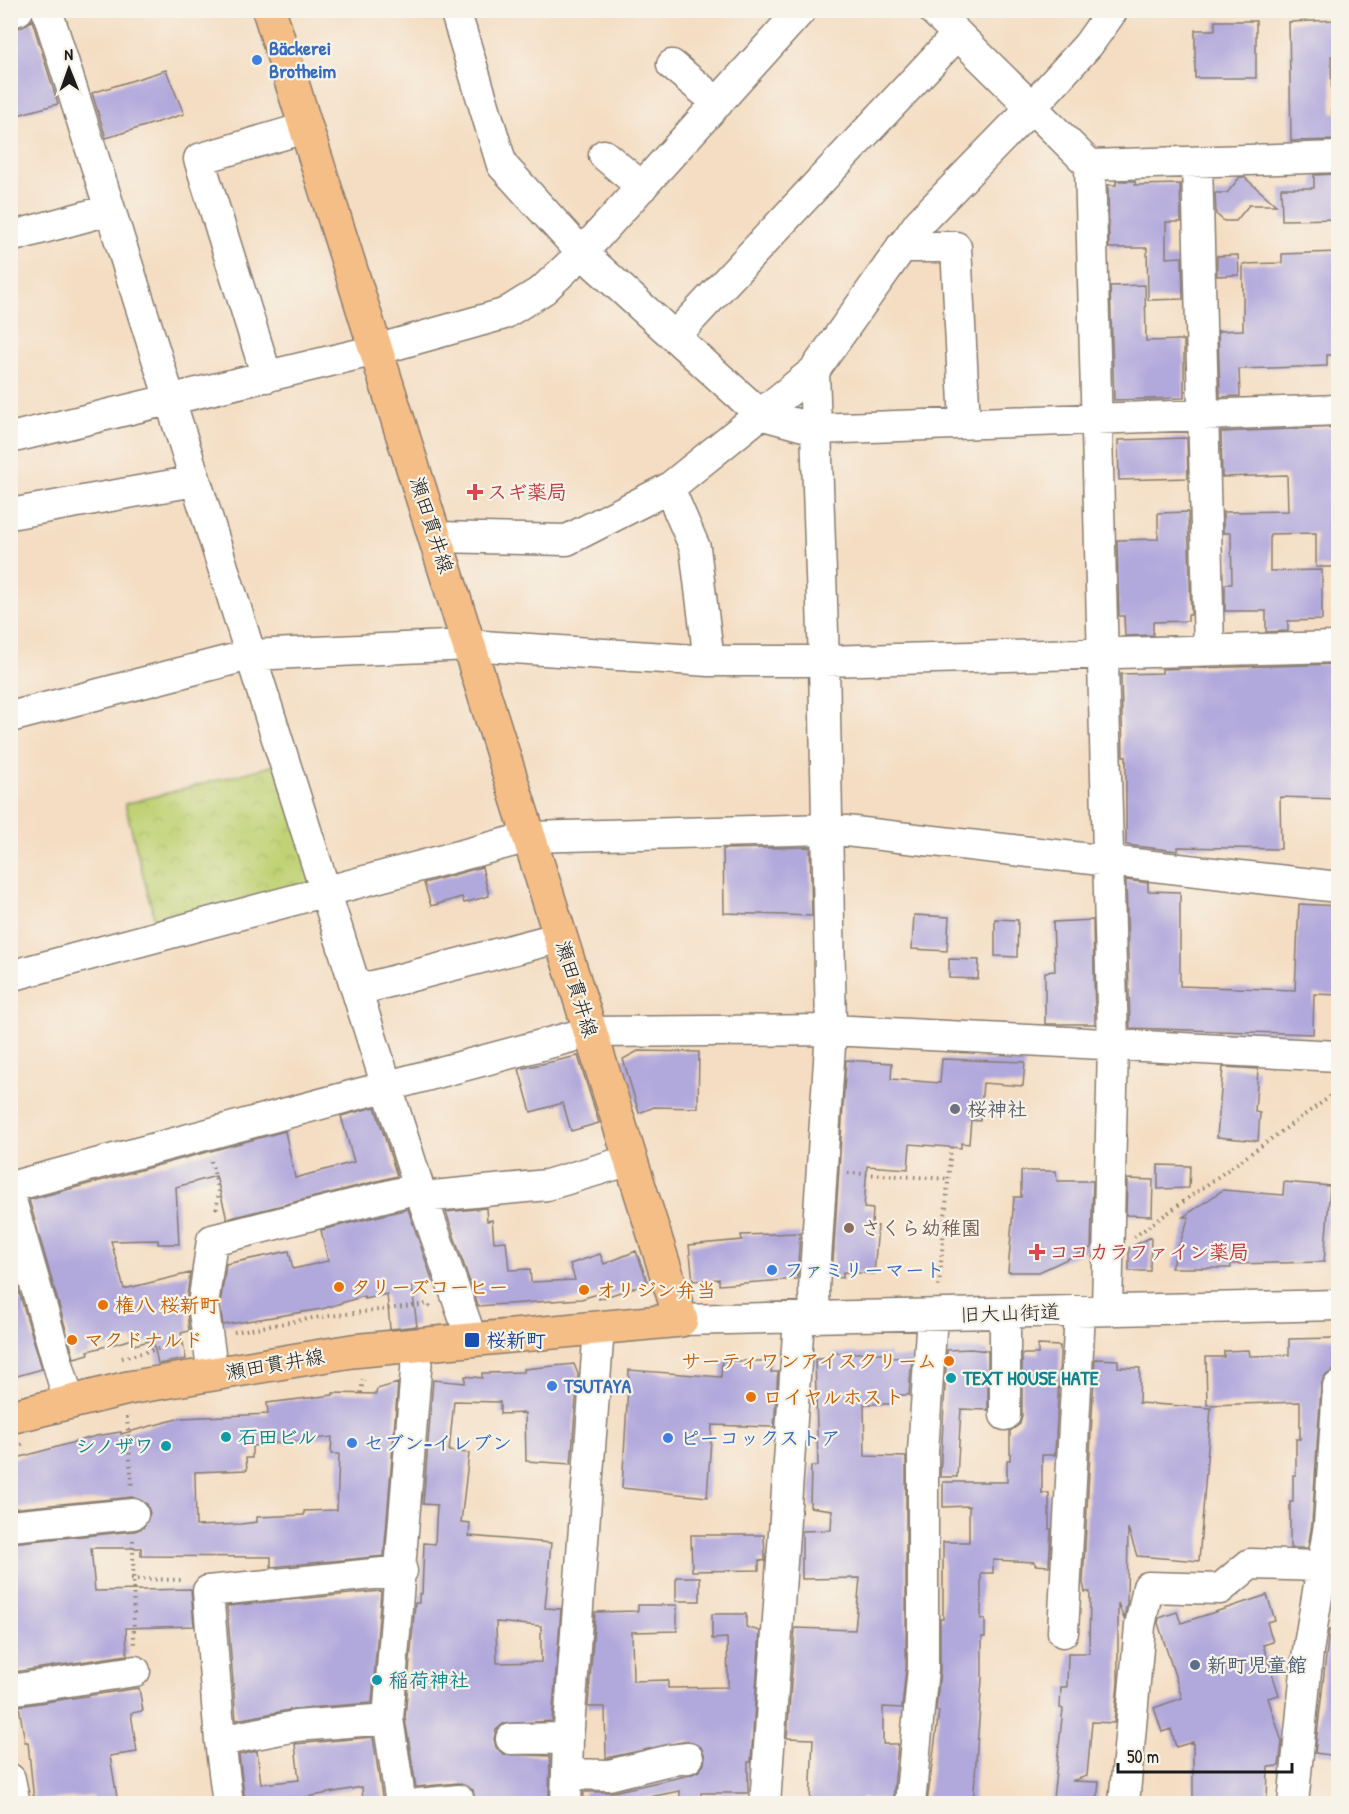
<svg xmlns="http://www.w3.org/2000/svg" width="1349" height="1814" viewBox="0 0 1349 1814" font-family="'Patrick Hand','Klee One',sans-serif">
	<defs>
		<pattern id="park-crowns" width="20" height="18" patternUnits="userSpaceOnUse" patternTransform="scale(1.5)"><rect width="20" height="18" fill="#c0d275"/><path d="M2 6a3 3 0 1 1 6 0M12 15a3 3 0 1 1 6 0" fill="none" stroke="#a4b465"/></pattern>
	</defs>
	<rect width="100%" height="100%" fill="#f7f3e8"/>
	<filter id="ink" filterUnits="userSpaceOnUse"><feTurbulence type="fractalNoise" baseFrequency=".0167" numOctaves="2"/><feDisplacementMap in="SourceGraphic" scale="12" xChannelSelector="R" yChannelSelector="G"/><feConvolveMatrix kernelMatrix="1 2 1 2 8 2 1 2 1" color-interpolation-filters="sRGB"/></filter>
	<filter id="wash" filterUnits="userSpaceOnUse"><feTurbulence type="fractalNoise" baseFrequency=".008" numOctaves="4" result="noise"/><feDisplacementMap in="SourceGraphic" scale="24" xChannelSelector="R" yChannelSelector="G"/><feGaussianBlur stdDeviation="1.35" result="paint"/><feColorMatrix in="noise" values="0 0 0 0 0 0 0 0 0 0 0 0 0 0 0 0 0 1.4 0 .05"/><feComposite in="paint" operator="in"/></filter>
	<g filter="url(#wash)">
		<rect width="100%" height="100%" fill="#f4ddc2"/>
		<path fill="url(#park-crowns)" stroke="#6e7748" stroke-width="1.5" d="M276 765 313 874 308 888 156 925 125 804Z"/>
		<g id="blocks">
			<path fill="#b1a8dc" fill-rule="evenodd" d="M32 20 58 104 10 117V29L23 27Z
				M1338 20V56H1331L1332 113 1338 112V140L1291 141 1289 22Z
				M1215 21H1256V78H1195V30H1215Z
				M166 70 184 114 106 138 92 93Z
				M1338 174V219L1282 220 1281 188H1314V175Z
				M1240 177H1244L1276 205H1249L1236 221H1224L1216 214 1215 193H1227Z
				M1116 181H1135V185L1180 184 1181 222H1166V258L1182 257 1183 299 1148 300 1147 248H1109L1108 185H1116Z
				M1338 252V355H1327V366L1239 369 1240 396 1220 397 1218 331 1243 330V264L1282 263V254Z
				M1238 255 1239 275 1217 276V256Z
				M1145 285 1146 341 1184 340V398L1114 400 1110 286Z
				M1338 427V567H1316V533L1270 534V571L1322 570V620L1288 621V631L1266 632V611H1225V584H1232L1231 533H1223V512L1288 511 1287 475 1222 477 1221 432Z
				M1187 438 1188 478 1119 480 1118 440Z
				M1188 512 1191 615H1188V621L1153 622V635L1125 636 1124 616H1119L1117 540 1158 539V513Z
				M1338 664V799L1280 797 1281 849 1178 847V851L1126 845V756H1123L1121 674 1162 673V669Z
				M810 847 812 916 724 913 723 849Z
				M482 867 489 896 464 903 462 897 431 906 424 883Z
				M1126 880 1148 883V891L1180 892V986L1295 990 1299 904 1338 906V995L1314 994 1313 1034 1130 1028Z
				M914 915 949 917 947 951 912 949Z
				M995 919 1018 920 1017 957 995 956Z
				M1093 920 1095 1024H1045V972L1055 971 1053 922Z
				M949 959 979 960 978 979 949 978Z
				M638 1051 699 1052 698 1108 654 1107 639 1113 623 1059Z
				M578 1056 599 1123 571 1131 563 1103 531 1112 519 1069Z
				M942 1059 1025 1062 1023 1086 983 1083 980 1121 971 1120 969 1144 961 1143V1148L910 1144 908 1169 867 1166 864 1208 873 1209 872 1225 878 1226 874 1274 843 1272V1278L832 1277 846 1060 892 1063 891 1079 940 1083Z
				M1223 1067 1258 1069 1255 1112 1260 1113 1258 1141 1217 1137Z
				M375 1107 397 1176 227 1219 216 1176 176 1187 179 1244H158V1240L111 1241 124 1289 190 1273 186 1303 189 1331 181 1333 186 1359 158 1364 153 1340 134 1345 133 1339 88 1351 89 1354 74 1358 29 1200 285 1131 295 1178 354 1162 341 1116Z
				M1158 1165 1190 1166 1189 1188 1158 1189Z
				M1021 1171H1056L1057 1181H1093L1091 1248 1039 1272H1008L1014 1197H1021Z
				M1127 1179 1153 1180 1152 1216 1126 1215Z
				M1284 1182 1330 1186 1324 1262 1231 1264V1268H1171L1189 1217H1183L1223 1190 1283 1195Z
				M486 1208 487 1221 492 1220 494 1242 506 1241 509 1270 530 1269 531 1282 575 1280 570 1264 600 1254 604 1264 636 1251 648 1283 599 1299 598 1294 581 1299 478 1306 446 1212Z
				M408 1209 433 1282 412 1287 417 1326 390 1329 387 1294 365 1299 364 1296 322 1309 223 1325 220 1305 226 1264 289 1251 293 1269 328 1261 321 1230Z
				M800 1233 797 1279 719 1285V1279L693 1281 689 1245 742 1240 741 1235Z
				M1151 1237 1150 1271H1129V1248Z
				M10 1261 42 1369 10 1378Z
				M1335 1338V1369L1324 1377 1321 1386 1312 1523 1308 1548H1290V1502H1293V1475H1296V1439H1300V1402L1207 1405 1206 1357H1224V1351L1249 1350 1250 1356 1289 1355V1339Z
				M1038 1345 1060 1346V1355L1055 1455H1042V1493H1049V1529H1051L1049 1566 1035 1565V1562L993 1560V1573H981V1619H985V1637H982V1679L973 1803H927L939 1711H936L940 1670V1619H943V1542H969V1506L943 1507V1482H1007V1460H1010V1431L1020 1424 1022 1415V1354H1038Z
				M971 1349 988 1351V1410L961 1409 957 1477H940L947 1350Z
				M832 1353H890V1358L912 1357 909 1395H893V1404H864L865 1456 906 1457V1667L902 1708 883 1707V1744H898L893 1800 861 1798V1803H810L813 1739 787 1738 795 1628 855 1630 860 1578 802 1579V1531L831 1530 832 1510 810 1507 811 1466H818L815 1359H832Z
				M1095 1359 1118 1360V1367L1140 1368 1139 1403 1211 1408 1199 1561 1137 1556 1128 1528 1127 1603 1124 1619 1118 1603V1683L1114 1723 1092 1722 1087 1776 1072 1781 1099 1782 1097 1803H1063L1064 1800 1053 1799 1063 1709 1060 1708 1061 1687H1067L1068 1653H1089L1090 1592H1085L1083 1583Z
				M722 1361H772L771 1372H778L774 1427 712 1425 707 1497 622 1488 629 1370 721 1377Z
				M574 1364 578 1374 571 1464 526 1461 525 1413 500 1414V1402L454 1401 449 1451 469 1453 461 1522 470 1523 469 1536 551 1543 545 1608 561 1609 552 1721 503 1724 496 1730 494 1739 496 1747 503 1754 550 1756 549 1803H475L473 1790 458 1783 416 1787 405 1718 415 1603H419V1594H422L424 1543 435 1544 437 1505 423 1504 433 1380 465 1383V1376L482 1378V1373L524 1372V1369ZM496 1622 541 1626V1662L497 1663Z
				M398 1383 384 1556 271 1567V1557L141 1556V1548H91L95 1591 191 1589 194 1626 126 1628 127 1655 14 1672 10 1646V1543L135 1531 143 1528 150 1513 147 1504 132 1497 10 1509V1460L96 1436 121 1432V1434L181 1418 268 1414 267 1403 333 1395V1393L376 1394 377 1389ZM332 1437 331 1454H339L337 1510 304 1511V1515L257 1517V1522L241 1524 196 1526 195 1472 247 1470 246 1458H252V1446Z
				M691 1535H764L765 1561 759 1560V1570L692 1571Z
				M676 1577H700V1601H676Z
				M381 1591 372 1703 295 1709 236 1720 227 1606Z
				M1267 1595 1275 1620 1267 1622 1273 1642 1263 1645 1279 1695 1268 1698 1282 1742 1279 1766 1268 1767 1267 1803H1193V1742L1176 1747 1171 1729 1162 1732 1154 1708 1182 1698 1158 1623 1159 1618 1177 1612 1181 1623Z
				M638 1605H677V1631L632 1632 633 1681 668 1680V1688L728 1687 727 1638 712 1639V1614H746V1627L760 1631 751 1762H748V1793H701V1803H680V1791L619 1803H583L584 1792H613L690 1775 699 1771 704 1764 705 1756 701 1747 687 1741 606 1758 605 1707H588L595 1612 638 1611Z
				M1329 1630H1338V1756L1315 1753Z
				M139 1688 143 1711 131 1713 137 1752 110 1756 118 1803H94L93 1796 34 1801 28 1742H25L19 1706Z
				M373 1737 383 1803H363L362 1787 301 1798 302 1803H245L239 1755 257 1751 261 1784 299 1780 295 1744Z"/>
		</g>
	</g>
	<g filter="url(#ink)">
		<use href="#blocks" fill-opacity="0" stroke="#887c6f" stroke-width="1.5"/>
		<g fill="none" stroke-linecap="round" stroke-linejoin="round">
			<defs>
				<path id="minor" d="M47 10 419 1188 471 1338
					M455 10 502 165 582 253 760 414 815 429 1338 410
					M933 10 1090 165 1338 157
					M10 12 18 10
					M672 65 718 103
					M604 155 642 187
					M1197 162 1209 650
					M1090 165 1113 1044 1107 1310
					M10 237 109 210
					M901 247H956L965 423
					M676 335 956 36
					M814 371 824 661 831 1030 814 1289 815 1318
					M267 377 199 159 305 128
					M10 438 376 350 504 314 543 290 582 253 801 10
					M669 488 695 548 709 661
					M10 514 195 481
					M436 537 567 540 669 488 814 371 919 223 1030 109 1088 45 1113 10
					M10 717 250 655 469 645 709 661H824L1338 647
					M10 976 529 837 828 829 1338 887
					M358 990 561 937
					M10 1187 590 1032 831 1030 1338 1056
					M10 1197 69 1402
					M423 1197 547 1185 631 1160
					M681 1320 1338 1305
					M213 1374 203 1305 212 1240 419 1188
					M1005 1415V1314
					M10 1526 133 1514
					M1063 1632 1080 1312
					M10 1690 135 1671
					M511 1739 568 1738
					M220 1741 296 1726 388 1719
					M567 1774 609 1775 670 1760 688 1758
					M10 1779 15 1804
					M228 1804 220 1741 208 1591 402 1571
					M401 1804 388 1719 418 1345
					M419 1804 459 1800
					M566 1804 568 1740 599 1328
					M765 1804 799 1319
					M910 1804 923 1668V1452L932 1315
					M1124 1804 1140 1626 1148 1587 1220 1589 1250 1564 1321 1566
					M1293 1804 1308 1651 1329 1525 1338 1387"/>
				<path id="major" d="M10 1417 128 1388 352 1351 681 1320 269 10"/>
			</defs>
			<use href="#minor" stroke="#887c6f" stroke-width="33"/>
			<use href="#major" stroke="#887c6f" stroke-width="36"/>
			<path stroke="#887c6f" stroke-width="4" stroke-dasharray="1.5 4.5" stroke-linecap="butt" d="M211 1161 219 1192 216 1212
				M848 1173 949 1179
				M1134 1237 1338 1091
				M939 1286 951 1147
				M234 1332 313 1318 428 1304 432 1309
				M122 1358 182 1343
				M361 1393 363 1378
				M127 1417 132 1488
				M10 1449 24 1444
				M133 1540 134 1647
				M131 1579 184 1580"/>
			<use href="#minor" stroke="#fff" stroke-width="30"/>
			<use href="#major" stroke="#f6be87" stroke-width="33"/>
		</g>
	</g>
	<g fill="#3f7fe0" stroke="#f7f3e8" stroke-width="2">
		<circle cx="257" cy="60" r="6"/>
		<circle cx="772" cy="1270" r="6"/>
		<circle cx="552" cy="1386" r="6"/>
		<circle cx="668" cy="1438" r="6"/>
		<circle cx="352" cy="1443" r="6"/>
	</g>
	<g fill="#e0444e" stroke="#f7f3e8" stroke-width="2">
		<path d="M472 483h6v6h6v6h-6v6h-6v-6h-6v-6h6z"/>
		<path d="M1034 1243h6v6h6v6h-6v6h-6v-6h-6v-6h6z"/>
	</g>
	<circle fill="#6b7280" stroke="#f7f3e8" stroke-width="2" cx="955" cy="1109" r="6"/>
	<circle fill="#8d6e63" stroke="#f7f3e8" stroke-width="2" cx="849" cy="1228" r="6"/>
	<g fill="#e8710a" stroke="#f7f3e8" stroke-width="2">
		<circle cx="339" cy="1287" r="6"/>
		<circle cx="584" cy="1290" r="6"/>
		<circle cx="103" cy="1305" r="6"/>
		<circle cx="72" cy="1340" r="6"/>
		<circle cx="949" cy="1361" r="6"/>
		<circle cx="751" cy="1397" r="6"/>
	</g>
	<rect fill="#1a4fb4" stroke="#f7f3e8" stroke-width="2" x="464" y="1332" width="16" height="16" rx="3"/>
	<g fill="#0f9aa8" stroke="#f7f3e8" stroke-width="2">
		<circle cx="951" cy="1378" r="6"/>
		<circle cx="226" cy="1437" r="6"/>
		<circle cx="166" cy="1446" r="6"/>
		<circle cx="377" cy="1680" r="6"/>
	</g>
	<circle fill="#5c6f8a" stroke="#f7f3e8" stroke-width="2" cx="1195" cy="1665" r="6"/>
	<g text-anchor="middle" stroke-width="4.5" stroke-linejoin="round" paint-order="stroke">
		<g font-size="20" font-weight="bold" fill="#366cbe" stroke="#f7f3e8" text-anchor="start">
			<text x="269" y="55">Bäckerei<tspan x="269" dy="23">Brotheim</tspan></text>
			<text x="784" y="1277">ファミリーマート</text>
			<text x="564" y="1393">TSUTAYA</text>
			<text x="680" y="1445">ピーコックストア</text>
			<text x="364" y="1450">セブン-イレブン</text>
		</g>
		<g font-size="20" font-weight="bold" fill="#be3a42" stroke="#f7f3e8" text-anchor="start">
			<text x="487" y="499">スギ薬局</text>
			<text x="1049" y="1259">ココカラファイン薬局</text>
		</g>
		<g font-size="20" fill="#1c1c1c" stroke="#f7f3e8">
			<text transform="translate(432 525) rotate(72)" y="7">瀬田貫井線</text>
			<text transform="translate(577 989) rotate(73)" y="7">瀬田貫井線</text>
			<text transform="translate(1010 1313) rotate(-2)" y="7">旧大山街道</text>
			<text transform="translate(275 1364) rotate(-10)" y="7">瀬田貫井線</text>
		</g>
		<g font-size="20" font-weight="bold" fill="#5b616d" stroke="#f7f3e8" text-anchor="start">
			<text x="967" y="1116">桜神社</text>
		</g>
		<g font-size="20" font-weight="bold" fill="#785e54" stroke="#f7f3e8" text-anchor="start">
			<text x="861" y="1235">さくら幼稚園</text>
		</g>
		<g font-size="20" font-weight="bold" fill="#c56008" stroke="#f7f3e8" text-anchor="start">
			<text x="351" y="1294">タリーズコーヒー</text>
			<text x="596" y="1297">オリジン弁当</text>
			<text x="115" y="1312">権八 桜新町</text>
			<text x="84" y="1347">マクドナルド</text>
			<text x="937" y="1368" text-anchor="end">サーティワンアイスクリーム</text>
			<text x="763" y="1404">ロイヤルホスト</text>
		</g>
		<g font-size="20" font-weight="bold" fill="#164399" stroke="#f7f3e8" text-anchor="start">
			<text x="486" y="1347">桜新町</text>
		</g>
		<g font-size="20" font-weight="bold" fill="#0d838f" stroke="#f7f3e8" text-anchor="start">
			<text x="963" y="1385">TEXT HOUSE HATE</text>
			<text x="238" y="1444">石田ビル</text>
			<text x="154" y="1453" text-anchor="end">シノザワ</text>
			<text x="389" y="1687">稲荷神社</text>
		</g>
		<g font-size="20" font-weight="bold" fill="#4e5e75" stroke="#f7f3e8" text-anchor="start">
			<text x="1207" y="1672">新町児童館</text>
		</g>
	</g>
	<rect width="1349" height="1814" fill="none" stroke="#f7f3e8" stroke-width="36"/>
	<g transform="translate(69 69) rotate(359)" stroke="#f7f3e8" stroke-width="4.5" paint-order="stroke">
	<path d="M0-4.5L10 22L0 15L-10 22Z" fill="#1c1c1c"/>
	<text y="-9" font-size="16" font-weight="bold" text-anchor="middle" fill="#1c1c1c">N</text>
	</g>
	<path d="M1118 1763v9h174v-9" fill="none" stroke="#1c1c1c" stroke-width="3"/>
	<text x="1127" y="1763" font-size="18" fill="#1c1c1c" stroke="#f7f3e8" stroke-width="4.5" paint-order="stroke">50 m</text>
</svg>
